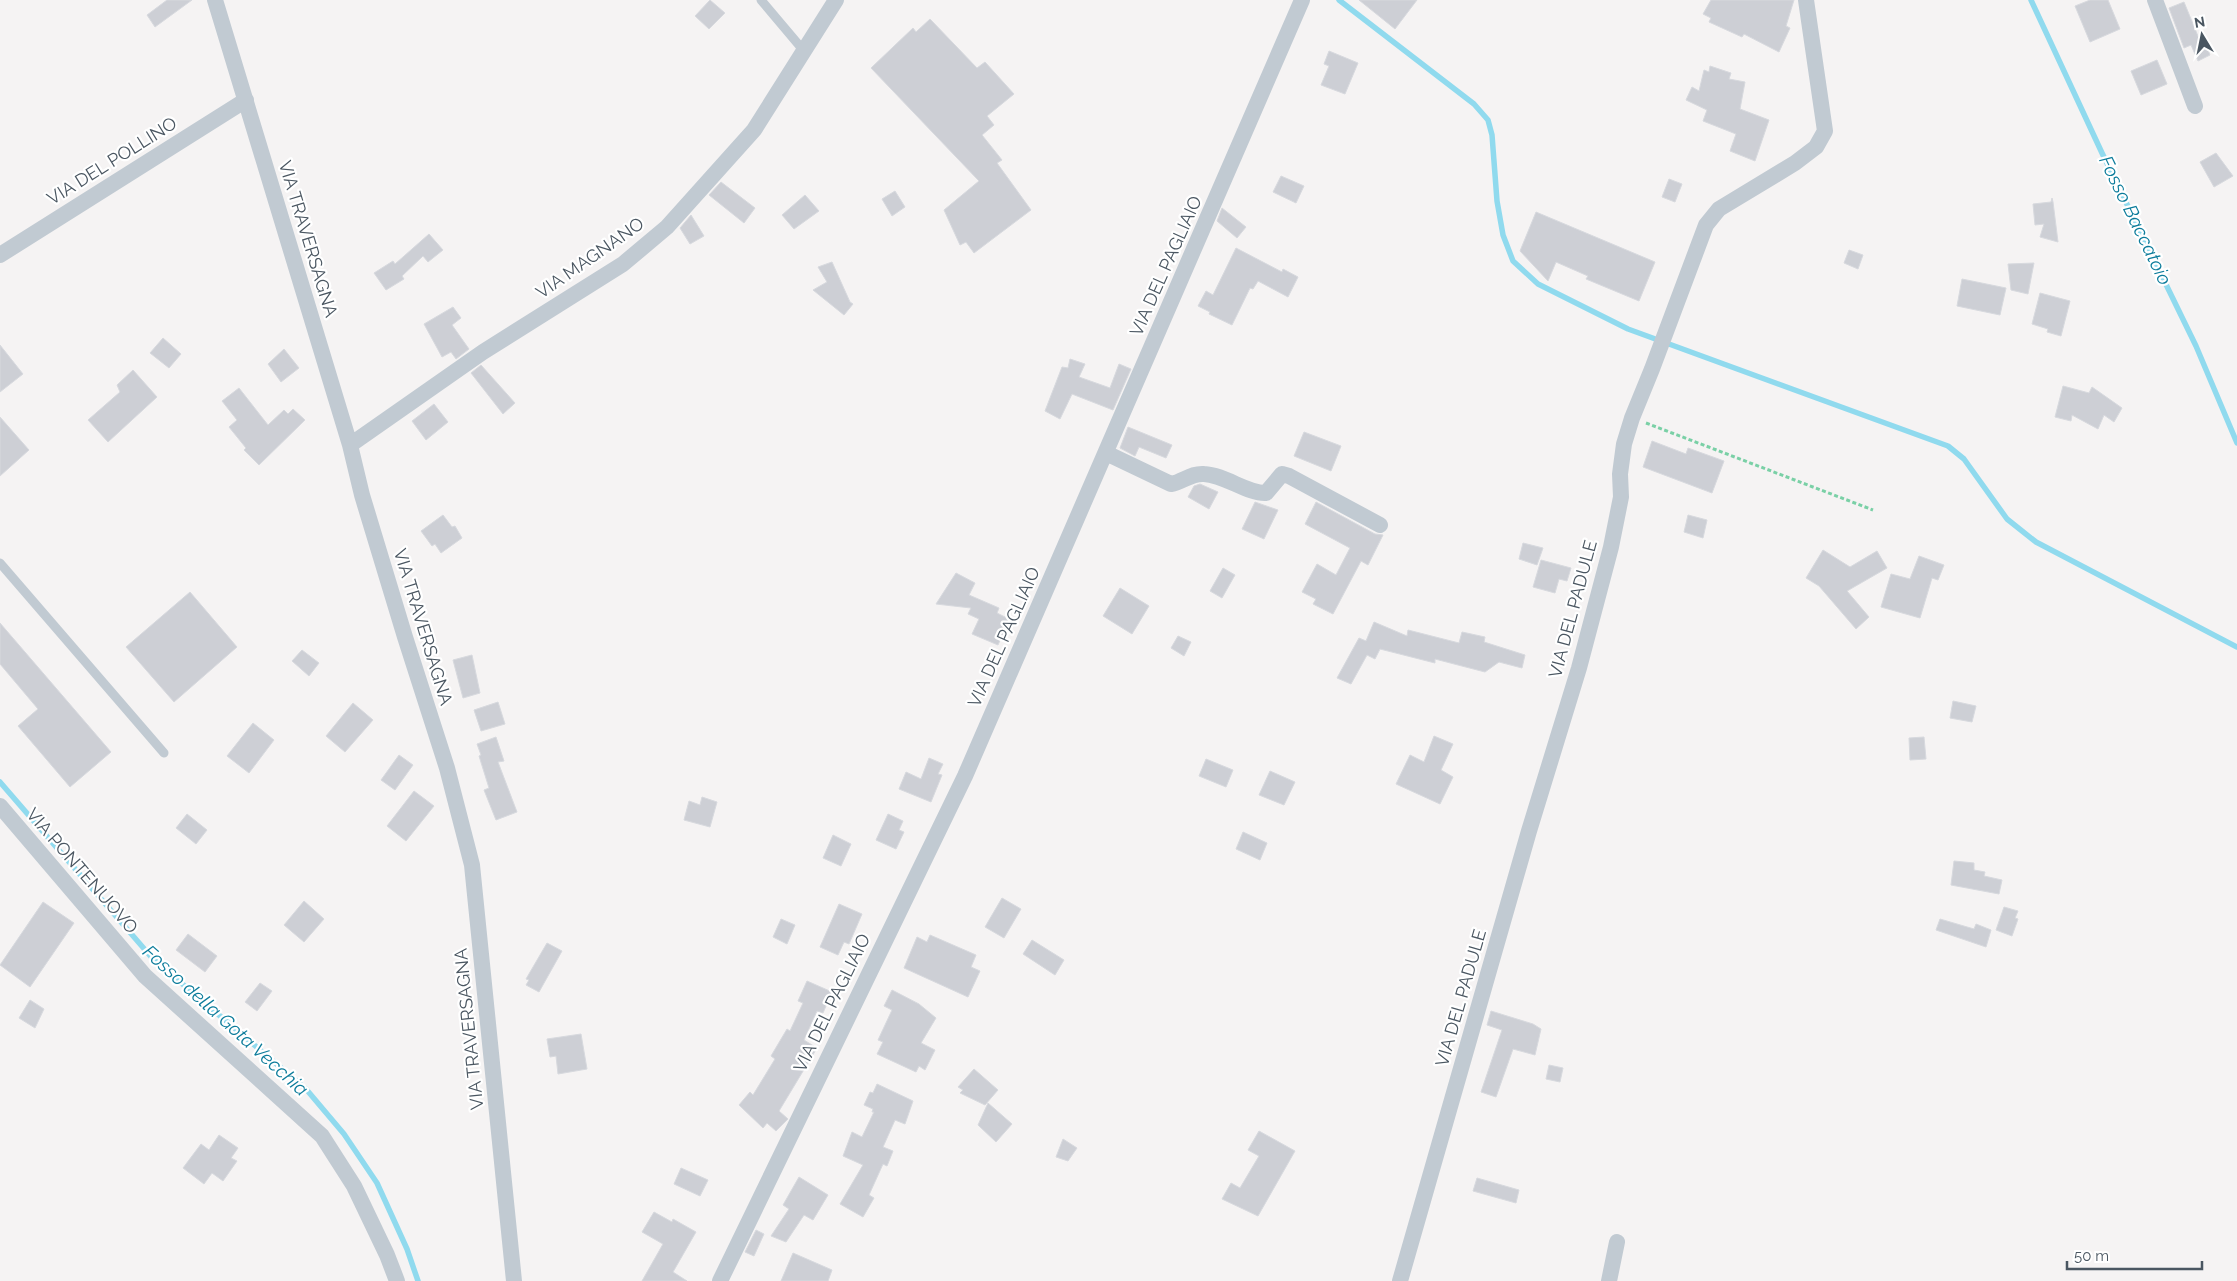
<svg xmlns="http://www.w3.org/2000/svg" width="2237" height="1281" viewBox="0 0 2237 1281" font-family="Raleway,sans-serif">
	<rect width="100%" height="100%" fill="#f5f3f3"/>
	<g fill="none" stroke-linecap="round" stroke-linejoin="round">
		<path stroke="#90daee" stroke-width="5.5" d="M1339 0 1474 104 1488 120 1492 135 1497 201 1503 235 1513 261 1538 284 1628 329 1948 446 1964 459 2007 519 2036 542 2237 647
			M2031 0 2102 153 2196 346 2237 443
			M0 782 153 959 306 1089 344 1134 377 1183 407 1249 418 1281"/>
	</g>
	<path fill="#cdcfd5" stroke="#d7d9de" d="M167 0H192L155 27 147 15Z
		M710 0 725 13 709 29 695 16Z
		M1359 0H1417L1395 29Z
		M1711 0H1794L1786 26 1790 28 1779 52 1744 34 1742 37 1709 22 1711 18 1703 14Z
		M2090 0H2108L2120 29 2090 42 2075 6Z
		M2184 2 2200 41 2204 40 2210 55 2198 61 2191 45 2184 48 2169 8Z
		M930 19 977 68 985 62 1014 94 987 116 994 125 982 135 1002 160 997 163 1031 210 974 253 966 242 960 245 944 210 979 181 871 68 913 28 916 32Z
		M1329 51 1358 63 1345 94 1321 85 1329 66 1324 64Z
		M2157 60 2167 84 2141 95 2131 71Z
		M1710 66 1731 73 1729 79 1745 82 1740 109 1769 120 1755 161 1730 151 1736 134 1703 121 1707 110 1686 100 1692 87 1699 91 1704 70 1709 72Z
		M2216 153 2233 176 2214 187 2200 162Z
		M1281 176 1304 186 1296 203 1273 192Z
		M1669 179 1682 184 1675 202 1662 197Z
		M721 182 755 208 744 223 709 195Z
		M895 191 905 207 892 216 882 199Z
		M805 195 819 211 794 229 782 215Z
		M2052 198 2053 202 2058 242 2040 237 2044 224 2035 225 2033 204 2051 202Z
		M1222 208 1246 227 1237 238 1217 221Z
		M1536 212 1655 262 1639 301 1586 279 1588 276 1556 262 1548 281 1520 251Z
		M691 215 704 236 690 244 680 228Z
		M429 234 443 250 428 262 423 256 402 276 404 279 386 290 374 273 393 261 395 264Z
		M1236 248 1282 272 1283 269 1298 277 1288 297 1258 281 1253 289 1250 288 1232 325 1209 314 1210 312 1198 306 1206 291 1213 295Z
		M1849 250 1863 255 1858 269 1844 263Z
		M832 262 850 302 853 304 844 315 813 290 827 282 818 267Z
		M2034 263 2028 294 2011 290 2008 264Z
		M1962 279 2006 288 2000 315 1957 306Z
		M2040 293 2070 301 2061 336 2047 332 2048 329 2032 324Z
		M453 307 461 318 452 325 469 349 456 359 451 352 442 357 424 324Z
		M163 338 181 354 169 368 150 353Z
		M0 345 23 374 0 392Z
		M284 349 299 368 281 382 268 364Z
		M1070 359 1085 364 1079 377 1110 388 1119 364 1131 369 1113 410 1072 394 1060 419 1045 411 1062 367 1068 368Z
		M481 365 515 403 503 414 471 373Z
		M133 370 157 397 108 442 88 420 120 392 117 385Z
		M2063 386 2089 393 2092 387 2122 408 2114 422 2104 415 2098 429 2072 415 2071 421 2055 417Z
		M239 388 268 425 284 410 288 414 293 409 305 420 259 465 244 450 246 448 229 427 237 420 222 401Z
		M434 404 448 422 426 440 412 421Z
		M0 417 29 450 0 476Z
		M1128 427 1172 445 1166 458 1139 447 1135 456 1120 448Z
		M1304 432 1341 446 1331 471 1294 456Z
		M1652 441 1686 454 1688 448 1724 461 1712 493 1643 467Z
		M1200 484 1218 492 1209 509 1188 497 1194 486Z
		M1255 502 1278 510 1264 539 1242 529Z
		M1316 502 1375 534 1383 535 1368 565 1361 561 1333 614 1313 604 1316 599 1302 592 1317 564 1336 575 1350 548 1305 524Z
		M443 515 452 527 455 526 462 538 441 553 435 544 432 546 421 531Z
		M1688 515 1707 520 1703 538 1684 532Z
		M1523 543 1543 548 1537 565 1519 559Z
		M1823 550 1850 567 1877 551 1887 568 1847 591 1869 617 1856 629 1819 586 1806 578Z
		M1919 556 1944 565 1938 580 1932 578 1920 618 1881 607 1891 574 1910 579Z
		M1541 560 1571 568 1567 581 1559 579 1555 593 1533 587Z
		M1223 568 1235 575 1222 598 1210 591Z
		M956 573 975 583 969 595 999 608 997 613 1009 619 998 645 972 634 979 619 968 614 971 608 936 604Z
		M1120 588 1149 606 1132 634 1103 616Z
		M190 592 237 647 174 702 126 647Z
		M1374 622 1407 636 1408 630 1459 643 1462 632 1485 637 1484 642 1525 655 1522 668 1499 662 1485 672 1435 659V663L1380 649 1375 659 1367 655 1351 684 1337 678 1359 638 1366 641Z
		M0 623 111 752 70 787 18 726 38 709 0 664Z
		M1178 636 1191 642 1184 656 1171 648Z
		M302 650 319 663 309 676 292 661Z
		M472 655 480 693 463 698 453 660Z
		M1953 701 1976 706 1972 722 1950 718Z
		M498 702 505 724 481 731 474 710Z
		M353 703 373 720 345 752 326 736Z
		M253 723 274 740 249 773 227 756Z
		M1434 736 1453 744 1441 770 1453 777 1440 804 1396 784 1410 755 1424 762Z
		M496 737 504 761 498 762 517 812 496 820 484 790 489 788 479 756 481 755 477 744Z
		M1924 737 1926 759 1910 760 1909 738Z
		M399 755 413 765 395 790 381 780Z
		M929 758 943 764 938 774 942 775 931 802 899 789 906 772 921 779Z
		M1206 759 1233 770 1226 787 1199 776Z
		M1270 771 1295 782 1284 805 1259 795Z
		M414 791 434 806 406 841 387 826Z
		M702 797 717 802 710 827 684 820 689 801 700 805Z
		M187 814 207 830 196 844 176 828Z
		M888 814 903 821 899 830 904 832 896 849 876 840Z
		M1243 832 1267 843 1260 860 1236 849Z
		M833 835 851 844 841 866 823 858Z
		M1954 861 1974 863V870L1985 872 1984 876 2002 880 1999 894 1951 885Z
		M1002 898 1021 909 1004 938 985 927Z
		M304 901 324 919 304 942 284 925Z
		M43 902 74 923 30 987 0 965Z
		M839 904 862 914 849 944 844 942 838 955 820 947Z
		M2004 907 2018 911 2015 918 2018 919 2012 936 1996 930Z
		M781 919 795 925 787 944 773 937Z
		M1940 919 1974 929 1976 924 1991 930 1986 947 1936 930Z
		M188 934 217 956 205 972 176 950Z
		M930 935 976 955 971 967 980 971 968 997 904 968 917 937 927 942Z
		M1032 940 1064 960 1055 975 1023 954Z
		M547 943 562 951 539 992 526 985 529 980 526 979Z
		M807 981 832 992 823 1013 817 1011 804 1040 817 1048 779 1111 788 1119 776 1131 767 1123 763 1128 739 1105 750 1092 753 1095 775 1059 771 1056 787 1029 790 1031 803 1003 798 1001Z
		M260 983 272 991 257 1011 245 1002Z
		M892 990 919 1004 936 1018 921 1043 935 1050 925 1070 919 1066 916 1072 877 1054 883 1042 878 1040 892 1010 884 1006Z
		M30 1000 44 1009 35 1028 19 1018Z
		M1491 1011 1533 1024 1541 1029 1535 1055 1513 1049 1496 1097 1481 1092 1502 1030 1487 1025Z
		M581 1034 587 1069 558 1074 556 1056 550 1057 547 1039Z
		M1549 1065 1563 1068 1560 1082 1546 1079Z
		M974 1069 998 1090 985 1105 960 1093 963 1090 958 1087Z
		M877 1084 913 1101 905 1124 895 1120 883 1147 893 1151 887 1166 883 1164 869 1195 874 1198 863 1217 840 1204 863 1165 843 1156 852 1132 862 1137 874 1112H872L873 1109 864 1105 870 1092 873 1093Z
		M988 1103 1012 1124 996 1142 978 1125Z
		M1259 1131 1295 1151 1258 1216 1222 1199 1231 1183 1240 1188 1259 1156 1248 1150Z
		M219 1135 238 1148 231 1158 237 1161 223 1181 212 1173 204 1184 183 1168 201 1144 209 1150Z
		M1063 1139 1077 1148 1068 1161 1056 1157Z
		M681 1168 708 1180 700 1196 674 1184Z
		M799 1177 828 1195 813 1220 804 1215 786 1242 771 1236 789 1209 783 1205Z
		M1477 1178 1519 1190 1516 1203 1473 1191Z
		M654 1212 672 1222 673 1219 696 1232 673 1272 687 1281H642L663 1244 642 1232Z
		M756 1230 764 1234 754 1256 745 1252Z
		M793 1253 832 1270 828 1281H781Z"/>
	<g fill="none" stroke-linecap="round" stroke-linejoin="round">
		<path stroke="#7ad0a6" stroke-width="3" stroke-dasharray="4 2.5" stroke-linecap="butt" d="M1646 423 1873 510"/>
		<path stroke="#c1cad2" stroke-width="9" d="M761 0 804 51
			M0 563 164 753"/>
		<path stroke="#c1cad2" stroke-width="16" d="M215 0 350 445 362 495 405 637 447 768 472 865 514 1281
			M2155 0 2195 106
			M0 255 246 100
			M350 445 483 352 623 264 667 227 754 130 836 0
			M1106 453 1171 484C1183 482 1191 473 1204 474 1225 475 1248 494 1266 493L1282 474 1289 476 1380 525
			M0 806 145 976 322 1136 354 1186 387 1255 397 1281
			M720 1281 965 776 1302 0
			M1400 1281 1529 831 1579 668 1611 547 1621 497 1620 474 1624 444 1632 418 1652 369 1706 225 1719 209 1795 163 1816 147 1825 131 1806 0
			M1609 1281 1617 1242"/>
	</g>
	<g text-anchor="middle" stroke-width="4.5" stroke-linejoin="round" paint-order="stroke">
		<g font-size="18" fill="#4a5661" stroke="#fff">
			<text transform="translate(112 161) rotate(-32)" y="6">VIA DEL POLLINO</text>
			<text transform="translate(308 239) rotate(73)" y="6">VIA TRAVERSAGNA</text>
			<text transform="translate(590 258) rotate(-35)" y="6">VIA MAGNANO</text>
			<text transform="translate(1166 266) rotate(-66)" y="6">VIA DEL PAGLIAIO</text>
			<text transform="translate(1573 609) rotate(-75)" y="6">VIA DEL PADULE</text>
			<text transform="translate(423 627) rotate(73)" y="6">VIA TRAVERSAGNA</text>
			<text transform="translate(1004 637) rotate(-66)" y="6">VIA DEL PAGLIAIO</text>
			<text transform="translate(82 871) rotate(49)" y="6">VIA PONTENUOVO</text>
			<text transform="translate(1461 998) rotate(-74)" y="6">VIA DEL PADULE</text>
			<text transform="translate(832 1003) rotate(-64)" y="6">VIA DEL PAGLIAIO</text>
			<text transform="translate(469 1029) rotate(-96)" y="6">VIA TRAVERSAGNA</text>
		</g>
		<g font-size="19" font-style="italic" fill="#0c7c9b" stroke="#fff">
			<text transform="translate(2136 220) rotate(64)" y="7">Fosso Baccatoio</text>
			<text transform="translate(226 1020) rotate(42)" y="7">Fosso della Gota Vecchia</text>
		</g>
	</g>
	<g transform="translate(2202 35) rotate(350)" stroke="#ffffff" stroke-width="4" paint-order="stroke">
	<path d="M0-4L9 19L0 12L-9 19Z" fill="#4a5661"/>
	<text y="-8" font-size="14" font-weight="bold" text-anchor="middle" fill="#4a5661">N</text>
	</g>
	<path d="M2067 1261v8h135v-8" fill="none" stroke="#4a5661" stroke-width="2.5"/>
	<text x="2074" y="1261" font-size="15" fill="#4a5661" stroke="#ffffff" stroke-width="4" paint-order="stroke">50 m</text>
</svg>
